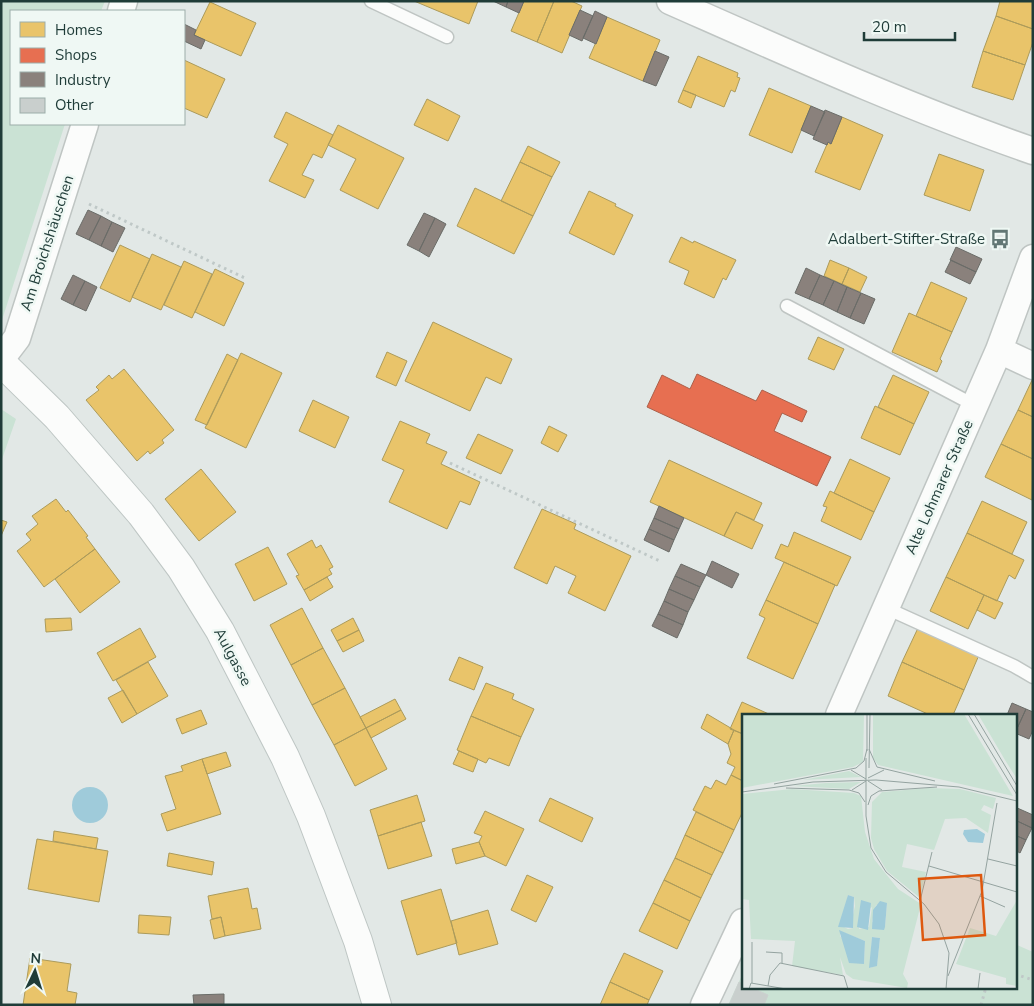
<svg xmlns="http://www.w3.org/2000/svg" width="1034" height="1006" viewBox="0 0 1034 1006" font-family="'Nunito Sans',sans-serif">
	<rect width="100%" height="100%" fill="#e2e8e6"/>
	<path fill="#cae2d4" d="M1 1H105L101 11H11V124H65L2 320Z
		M1 409 16 419 1 462Z
		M1015 944 1033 952V1005H728L743 973V987H1015Z"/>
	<path fill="#9fcbda" d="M72 805a18 18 0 1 1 36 0a18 18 0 1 1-36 0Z"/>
	<path fill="#e9c46a" stroke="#ac9b5b" d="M414 1H478L469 24Z
		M524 1H554L537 42 511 31Z
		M554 1H571L582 6 562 53 537 42Z
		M1000 1H1033V29L996 16Z
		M210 2 256 23 241 56 194 35Z
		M996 16 1033 29V42L1025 65 983 51Z
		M607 17 660 40 643 81 589 58Z
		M983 51 1025 65 1013 100 972 87Z
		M698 56 738 73 737 77 740 78 735 92 731 90 724 107 683 90Z
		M184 60 225 79 207 118 184 108Z
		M769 88 811 106 792 153 749 135Z
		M683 90 696 95 691 108 678 102Z
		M427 99 460 116 448 141 414 125Z
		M286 112 333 135 322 158 313 154 302 175 314 180 305 198 269 181 288 144 274 137Z
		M842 117 883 135 860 190 815 172 828 142 831 144Z
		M338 125 404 158 378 209 340 190 356 159 328 145Z
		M528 146 560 162 552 177 520 162Z
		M939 154 984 170 970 211 924 195Z
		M520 162 552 177 533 216 501 201Z
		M475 188 533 216 514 254 457 226Z
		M589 191 616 204 615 206 633 215 614 255 569 233Z
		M681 237 693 243 694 241 736 260 726 280 723 278 714 298 684 284 689 271 669 262Z
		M120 245 150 259 130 302 100 288Z
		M152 254 181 267 161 310 132 297Z
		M830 260 849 268 842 284 824 276Z
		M184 261 212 274 192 318 164 305Z
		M849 268 867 277 860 292 842 284Z
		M215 269 244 283 224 326 195 312Z
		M931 282 967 298 952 332 916 316Z
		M909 313 952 332 940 359 942 361 937 372 892 352Z
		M433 322 512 359 501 384 486 377 470 411 405 381Z
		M818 337 844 349 834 370 808 359Z
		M387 352 407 361 396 386 376 377Z
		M241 353 282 373 246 448 205 428Z
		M227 354 238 360 207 425 195 420Z
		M124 369 174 430 162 440 164 443 150 454 148 451 137 461 86 400 99 390 96 387 109 375 112 379Z
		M893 375 929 392 914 424 878 407Z
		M1033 378V417L1018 410Z
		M313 400 349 417 335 448 299 431Z
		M875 406 914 424 900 455 861 438Z
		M1018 410 1033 417V459L1001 444Z
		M400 421 430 434 426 443 447 452 441 464 480 482 470 505 460 501 447 529 389 502 404 470 382 460Z
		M549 426 567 435 558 452 541 443Z
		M478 434 513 450 501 474 466 458Z
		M1001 444 1033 459 1032 500 985 477Z
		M850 459 890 478 874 512 834 493Z
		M669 460 762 503 754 520 736 512 724 536 650 502Z
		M201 469 236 512 199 541 165 499Z
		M830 491 874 512 861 540 821 521 827 507 823 506Z
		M56 499 66 512 68 510 88 536 86 537 95 549 44 587 17 551 31 540 26 534 38 524 32 516Z
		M982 501 1027 522 1012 554 967 533Z
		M542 509 576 524 574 529 631 556 605 611 568 593 576 576 555 566 547 584 514 568Z
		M736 512 763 525 752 549 724 536Z
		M1 520 7 522 1 536Z
		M794 532 851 557 837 586 775 558 781 544 788 547Z
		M967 533 1024 560 1015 579 1009 575 997 601 946 577Z
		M312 540 316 548 321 545 333 567 329 569 332 574 304 590 296 576 299 575 287 554Z
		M268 547 287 584 254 601 235 564Z
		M95 549 120 582 80 613 55 579Z
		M784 562 835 585 818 624 766 600Z
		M327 577 333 587 310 601 304 590Z
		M946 577 984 595 968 629 930 611Z
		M984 595 1003 603 995 619 977 610Z
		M766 600 818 624 793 679 747 658 765 618 759 615Z
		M302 608 323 648 291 665 270 625Z
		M71 618 72 630 46 632 45 619Z
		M353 618 359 630 337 641 331 630Z
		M140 628 156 657 113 681 97 653Z
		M918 628 979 655 964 690 902 662Z
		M359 630 364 641 343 652 337 641Z
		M323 648 345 688 312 705 291 665Z
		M459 657 483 667 474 690 449 680Z
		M148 662 168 696 137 714 116 680Z
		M902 662 964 690 953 715H930L888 696Z
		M486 683 514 694 512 699 534 709 521 737 471 716Z
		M345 688 366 728 334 745 312 705Z
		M123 690 137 714 122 723 108 698Z
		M395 699 401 710 366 728 360 717Z
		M742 702 771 715H743V734L730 729Z
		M201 710 207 724 182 734 176 719Z
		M401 710 406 719 371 738 366 728Z
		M707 714 734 730 728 744 701 728Z
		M471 716 521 737 509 766 489 758 486 763 457 750Z
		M366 728 387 769 355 786 334 745Z
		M734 730 743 734V781L731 775 735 767 727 763 731 754 728 744Z
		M459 751 478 759 473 772 453 764Z
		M226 752 231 766 207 774 202 759Z
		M202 759 221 814 167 831 161 814 176 809 165 776 183 771 181 766Z
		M731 775 743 781V811L734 830 693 810 705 786 711 789 716 780 726 785Z
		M417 795 425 821 378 836 370 810Z
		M550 798 593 818 582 842 539 821Z
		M485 811 524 829 506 866 485 856 479 842 482 836 474 833Z
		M696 812 734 830 723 853 685 835Z
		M421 822 432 856 388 869 378 836Z
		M54 831 98 838 96 849 53 841Z
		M685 835 723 853 712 875 675 858Z
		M37 839 108 851 99 902 28 889Z
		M479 842 485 856 456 864 452 849Z
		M169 853 214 862 212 875 167 866Z
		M675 858 712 875 701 898 664 880Z
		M527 875 553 887 536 922 511 910Z
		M664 880 701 898 690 921 653 903Z
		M248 888 252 909 257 908 261 929 225 936 221 917 212 919 208 896Z
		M441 889 457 943 417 955 401 901Z
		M653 903 690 921 677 949 639 931Z
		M488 910 498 944 459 955 451 921Z
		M139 915 171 917 169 935 138 933Z
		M221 917 225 936 214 939 210 920Z
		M624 953 663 971 649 1000 610 982Z
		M30 958 71 964 67 991 77 993 75 1005H23Z
		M610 982 649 1000 647 1005H600Z"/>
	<path fill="#e76f51" stroke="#ab604a" d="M697 374 756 401 762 390 807 411 802 422 782 413 774 431 831 457 817 486 647 407 662 375 690 389Z"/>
	<path fill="#8a817c" stroke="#6a6c68" d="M493 1H508L506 7Z
		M508 1H524L519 13 506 7Z
		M580 10 593 16 582 41 569 35Z
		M595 11 607 17 596 44 583 38Z
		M184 24 196 30 194 35 205 40 201 49 184 41Z
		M655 51 669 57 656 86 643 81Z
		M811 106 825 112 814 136 801 130Z
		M825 110 842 117 831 144 828 142 827 145 813 139Z
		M88 210 101 216 89 240 76 234Z
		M424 213 435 218 419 251 407 245Z
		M101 216 112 222 101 246 89 240Z
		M435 218 446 224 429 257 419 251Z
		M112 222 125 228 113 252 101 246Z
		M956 247 982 259 976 272 950 260Z
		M951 260 976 272 970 284 945 272Z
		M806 268 820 275 809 299 795 293Z
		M73 275 85 281 73 305 61 299Z
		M820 275 834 281 823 305 809 299Z
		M85 281 97 287 86 311 73 305Z
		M834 281 847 287 837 312 823 305Z
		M847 287 861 293 850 318 837 312Z
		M861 293 875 299 864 324 850 318Z
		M659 506 684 518 679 529 654 518Z
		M654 518 679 529 674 540 649 529Z
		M649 529 674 540 669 552 644 540Z
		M712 561 739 574 732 588 706 575Z
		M681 564 706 575 700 587 675 576Z
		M675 576 700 587 694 600 669 589Z
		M669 589 694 600 688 612 664 601Z
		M664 601 688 612 683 625 658 614Z
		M658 614 683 625 677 638 652 626Z
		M1012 703 1026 709 1015 733V715H1007Z
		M1026 709 1033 712V730L1029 739 1015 733Z
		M1015 807 1033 815 1032 828 1015 820Z
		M1015 820 1032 828 1026 840 1015 835Z
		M1015 835 1026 840 1020 853 1015 850Z
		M224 994V1005H194L193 995Z"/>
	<path fill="#c9cfcd" stroke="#cbd1cf" d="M739 982 743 984V987H750L768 995 764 1005H729Z"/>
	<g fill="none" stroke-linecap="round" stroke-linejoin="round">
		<defs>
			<path id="service" d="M371 1 447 37
				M787 306 974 405
				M886 608 1014 666 1033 677"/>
			<path id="minor" d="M670 1C790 54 909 108 1033 151
				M121 11 124 1
				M999 350 1033 366
				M1 359 17 338 85 124
				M839 715 999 350 1033 258
				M704 1005 743 922"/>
			<path id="secondary" d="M1 362 57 417 141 514 181 568 220 631 285 757 311 816 358 941 377 1005"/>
		</defs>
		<use href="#service" stroke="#bfc5c3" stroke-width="15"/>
		<use href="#minor" stroke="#bfc5c3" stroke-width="29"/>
		<use href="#secondary" stroke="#bec6c4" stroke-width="30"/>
		<path stroke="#bfc8c7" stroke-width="3" stroke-dasharray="2.5 4" stroke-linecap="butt" d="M89 204 247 279
			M450 463 662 562
			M1015 974 1033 980
			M981 1005 986 987"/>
		<use href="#service" stroke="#fbfcfb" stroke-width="12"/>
		<use href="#minor" stroke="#fbfcfb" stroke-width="26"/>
		<use href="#secondary" stroke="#fbfcfb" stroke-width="28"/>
	</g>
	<defs>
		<symbol id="bus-bare" viewBox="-9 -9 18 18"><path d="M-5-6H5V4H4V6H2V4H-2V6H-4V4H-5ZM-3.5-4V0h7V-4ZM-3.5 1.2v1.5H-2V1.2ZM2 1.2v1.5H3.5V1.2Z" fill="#637875" stroke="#eff8f4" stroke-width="2.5" paint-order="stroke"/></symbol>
	</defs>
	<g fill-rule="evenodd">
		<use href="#bus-bare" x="986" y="225" width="28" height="28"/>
	</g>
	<g text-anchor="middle" stroke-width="5" stroke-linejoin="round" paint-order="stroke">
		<g font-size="15" fill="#1f3c38" stroke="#eff8f4" text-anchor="end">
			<text x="985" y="244">Adalbert-Stifter-Straße</text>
		</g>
		<g font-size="15" fill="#1f3c38" stroke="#eff8f4">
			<text transform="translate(47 243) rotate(-72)" y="5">Am Broichshäuschen</text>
			<text transform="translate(939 487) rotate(-66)" y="5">Alte Lohmarer Straße</text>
			<text transform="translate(233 657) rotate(62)" y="5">Aulgasse</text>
		</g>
	</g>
	<g transform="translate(742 714)">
		<rect width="275" height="275" fill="#e2e8e6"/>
		<path d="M0 0H122L121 48 111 53 0 74ZM131 0H222L271 82 136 51 131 44ZM236 0H275V65L263 46ZM107 57 119 63 61 66ZM119 68 107 75 51 72 84 69ZM186 74 218 75 254 84 251 95 242 91 239 96 249 101 246 119 224 104 203 105 192 136 165 130 160 153 184 158 178 184 145 157 132 135 129 124 130 88 140 78ZM50 75 112 79 119 82 123 118 132 145 156 175 179 190 161 260 166 269 165 274 111 265 104 260 98 243 101 261 50 252 53 227 9 225 7 186 0 185V80ZM106 181 112 183 113 192 110 205 111 214 106 215 102 213ZM145 189 143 213 130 208 134 191ZM130 193 127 213 117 215V203ZM98 217 123 227 122 250 98 222ZM130 223 138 224 135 251 128 254ZM275 186V272L264 270V264L214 250 228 214 254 222Z" fill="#cae2d4" fill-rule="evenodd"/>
		<path d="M235 115 243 120 241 129 226 128 221 120 222 116ZM106 181 112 183 111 214 96 213ZM119 186 129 189 126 216 115 213ZM138 187 145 189 143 213 142 216 130 215 131 196ZM97 216 123 227 122 250 107 249ZM130 223 138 224 135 252 127 254Z" fill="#9fcbda"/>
		<path fill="none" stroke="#94a3a0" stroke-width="1" d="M226 0 275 81M232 0 275 72M127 35 135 53 193 67M125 37V0M124 44V102L129 134 144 158 182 190 197 210 207 239 204 275M127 54 128 0M109 56 124 65M126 64 142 56M126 67 140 76M32 70 114 54 122 47 125 35M44 74 107 76 117 79 123 88M110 76 124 67M0 78 71 68 134 66 217 73 275 87M126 91 129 82 137 77 195 73M246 145 275 152M187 152 275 178M238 182 263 193M178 187 190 138M24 238 40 239V249M206 262 240 177 255 89M10 269V228M26 272 28 261 38 249 102 262 106 275M7 275 9 269 44 275M236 275 238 259"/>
		<path fill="#de580e" fill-opacity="0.15" stroke="#de580e" stroke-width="2.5" d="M239 161 243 221 181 226 177 165Z"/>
		<rect width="275" height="275" fill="none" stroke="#1f3c38" stroke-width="2.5"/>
	</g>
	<rect width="1034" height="1006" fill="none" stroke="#1f3c38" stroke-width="5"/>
	<rect x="10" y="10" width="175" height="115" fill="#eff8f4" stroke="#9cada9"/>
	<rect x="20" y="22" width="25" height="15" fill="#e9c46a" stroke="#9cada9"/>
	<text x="55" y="35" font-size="15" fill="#1f3c38">Homes</text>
	<rect x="20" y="48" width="25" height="15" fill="#e76f51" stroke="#9cada9"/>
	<text x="55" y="60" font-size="15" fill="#1f3c38">Shops</text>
	<rect x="20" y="72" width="25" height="15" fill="#8a817c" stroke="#9cada9"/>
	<text x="55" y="85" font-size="15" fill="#1f3c38">Industry</text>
	<rect x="20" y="98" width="25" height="15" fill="#c9cfcd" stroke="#9cada9"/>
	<text x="55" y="110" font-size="15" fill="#1f3c38">Other</text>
	<g transform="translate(35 971) rotate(4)" stroke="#eff8f4" stroke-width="4" paint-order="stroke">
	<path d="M0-4L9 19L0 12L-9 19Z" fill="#1f3c38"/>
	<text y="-8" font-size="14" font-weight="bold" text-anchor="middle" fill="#1f3c38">N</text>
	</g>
	<path d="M864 32v8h91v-8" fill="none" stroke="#1f3c38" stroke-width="2.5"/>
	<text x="872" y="32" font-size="15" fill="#1f3c38" stroke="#eff8f4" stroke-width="4" paint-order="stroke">20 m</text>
</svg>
